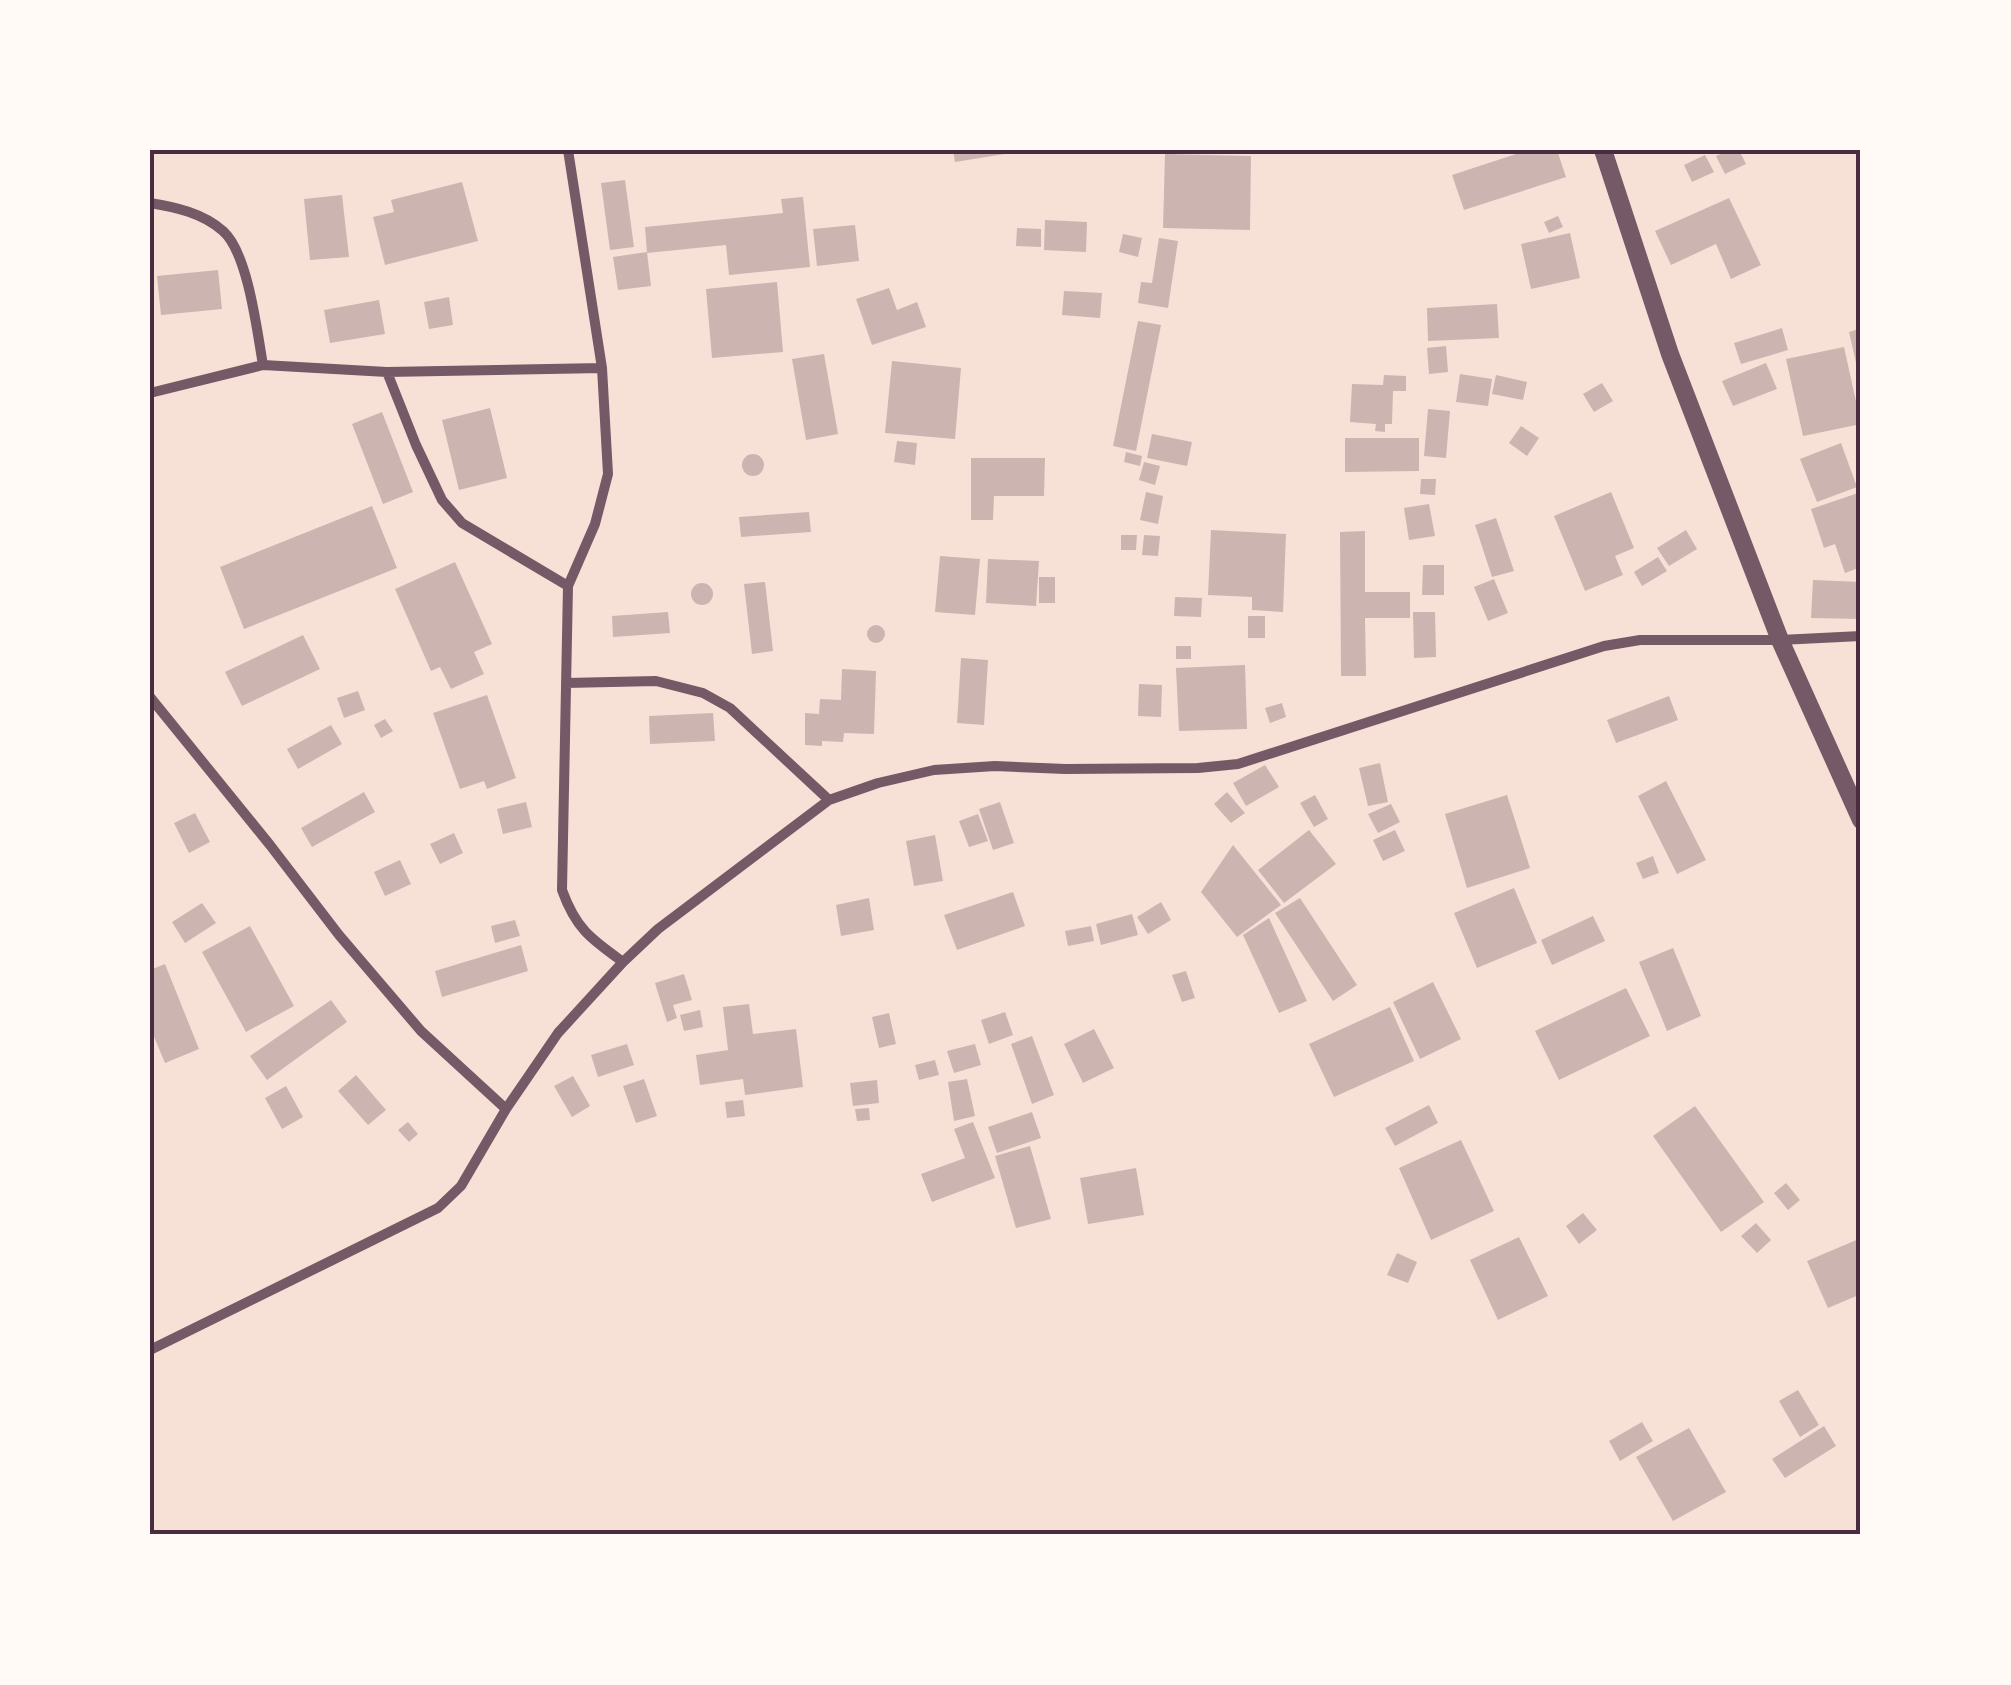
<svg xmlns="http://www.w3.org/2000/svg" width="2011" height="1685" viewBox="0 0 2011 1685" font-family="Raleway,sans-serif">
	<rect width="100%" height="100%" fill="#f7e1d7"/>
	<path fill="#ccb4b1" d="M953 150H1004L1005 154 955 162Z
		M1528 150H1557L1566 177 1464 210 1452 175Z
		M1730 150H1739L1746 164 1725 174 1716 156Z
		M1165 154 1251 156 1250 230 1163 228Z
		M1705 155 1714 172 1692 182 1684 165Z
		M625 180 634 247 610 250 601 183Z
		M462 182 478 241 385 265 373 217 394 212 391 200Z
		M342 195 349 257 310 260 304 199Z
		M803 197 810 267 729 275 726 245 647 253 645 227 783 213 781 199Z
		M1729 198 1761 265 1731 279 1716 244 1671 265 1655 231Z
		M1558 216 1563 227 1549 233 1544 222Z
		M1045 220 1087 222 1086 252 1044 250Z
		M855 225 859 261 817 266 813 229Z
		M1017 228 1041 229V247L1016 246Z
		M1570 233 1580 278 1531 289 1521 244Z
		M1123 234 1142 238 1138 257 1119 252Z
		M1159 238 1178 241 1168 308 1138 303 1141 282 1152 283Z
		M647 252 651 286 618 290 613 257Z
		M218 270 222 309 161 315 157 276Z
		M777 282 783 352 712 358 706 289Z
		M889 288 897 310 917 302 926 327 872 345 856 299Z
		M1064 291 1102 293 1100 318 1062 315Z
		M449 297 453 325 429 329 424 302Z
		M379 300 385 334 330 343 324 310Z
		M1497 304 1499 338 1428 341 1427 308Z
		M1138 321 1161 325 1136 451 1113 446Z
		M1782 328 1788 350 1741 364 1734 343Z
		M1861 328V366L1857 367 1849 332Z
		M1446 346 1448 372 1429 374 1427 348Z
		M1844 347 1861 424 1803 436 1786 359Z
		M824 354 838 434 806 440 792 359Z
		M892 361 961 368 955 439 885 433Z
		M1766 363 1777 389 1733 406 1722 381Z
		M1460 374 1492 379 1488 406 1456 402Z
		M1384 375 1406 376V391H1393L1392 424H1385V432L1375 431 1376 424 1350 422 1352 384 1383 385Z
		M1496 375 1527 382 1523 400 1492 394Z
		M1602 383 1613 401 1594 412 1583 394Z
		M490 408 507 478 459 490 442 420Z
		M1428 409 1450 411 1446 458 1424 456Z
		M382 412 413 492 383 504 352 424Z
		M1521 426 1539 438 1527 456 1509 443Z
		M1152 434 1192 442 1187 466 1147 458Z
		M1345 438H1419V471L1345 472Z
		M897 441 917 443 915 465 894 462Z
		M1841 443 1857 487 1817 502 1800 459Z
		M1126 452 1142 456 1140 466 1124 462Z
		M742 465a11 11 0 1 1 22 0a11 11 0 1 1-22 0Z
		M971 458H1045L1044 496H994L993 520H971Z
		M1144 462 1160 466 1155 485 1139 480Z
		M1421 479H1436L1435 495 1420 494Z
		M1146 492 1163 496 1158 524 1140 520Z
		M1611 492 1634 548 1615 556 1623 575 1585 591 1554 516Z
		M1861 492V567L1845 573 1835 544 1824 548 1811 509Z
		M1429 504 1435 536 1409 540 1404 508Z
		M372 506 397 568 244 629 220 567Z
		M809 512 811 532 741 537 739 517Z
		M1496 518 1514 571 1492 577 1475 525Z
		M1211 530 1286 534 1283 612 1252 610V597L1208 595Z
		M1686 530 1697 549 1669 566 1657 548Z
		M1365 531V592H1410V618H1365L1366 676H1341L1340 532Z
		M1121 535H1137L1136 550H1121Z
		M1144 535 1160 536 1158 556 1142 555Z
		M940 556 980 559 975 615 935 612Z
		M1658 557 1667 571 1642 586 1634 572Z
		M988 559 1039 561 1036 606 986 603Z
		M455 562 492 644 474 652 484 674 451 689 440 667 431 671 395 589Z
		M1423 565H1444V595H1422Z
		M1039 577H1055V603H1039Z
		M1494 579 1508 613 1488 621 1474 587Z
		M1813 580 1861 582V619L1811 618Z
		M765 582 773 651 752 654 744 584Z
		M691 594a11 11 0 1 1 22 0a11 11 0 1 1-22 0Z
		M1175 597 1202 598 1201 617 1174 616Z
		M668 612 670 633 613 637 612 616Z
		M1413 612H1435L1436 657 1414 658Z
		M1248 616H1265V638H1248Z
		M867 634a9 9 0 1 1 18 0a9 9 0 1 1-18 0Z
		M303 635 320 669 242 706 225 672Z
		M1176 646H1191V659H1176Z
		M961 658 988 660 984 725 957 723Z
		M1245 665 1247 729 1179 731 1176 668Z
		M842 669 876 671 874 734 844 733 843 742 822 741V746L805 745V713L819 714 820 699 841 700Z
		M1139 684 1162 685 1161 717 1138 716Z
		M358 691 365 710 344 718 337 698Z
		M487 695 516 778 487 789 484 781 460 789 433 713Z
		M1669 696 1678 720 1616 743 1607 720Z
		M1282 703 1286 717 1270 723 1265 708Z
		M713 713 715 741 650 744 649 716Z
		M385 719 393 731 381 738 374 725Z
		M331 725 342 744 298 769 287 749Z
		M1380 763 1388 802 1368 806 1359 768Z
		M1265 765 1279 787 1246 806 1233 783Z
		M1666 781 1706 860 1677 874 1638 796Z
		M364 792 375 812 312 847 301 828Z
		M1227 792 1245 813 1231 823 1214 804Z
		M1315 795 1328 819 1314 827 1300 803Z
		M1507 795 1530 868 1467 888 1445 814Z
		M526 802 532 827 503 834 497 809Z
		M1000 802 1014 843 993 850 979 809Z
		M1391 804 1400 822 1378 833 1368 814Z
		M195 813 210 842 189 853 174 823Z
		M978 814 988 841 969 847 959 821Z
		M1309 830 1336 864 1284 903 1258 870Z
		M1395 830 1405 851 1383 861 1373 840Z
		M454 833 463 853 440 864 430 844Z
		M935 835 943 881 914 886 906 841Z
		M1233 845 1281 905 1237 937 1201 892Z
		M1653 856 1659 873 1643 879 1636 863Z
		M400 860 411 884 385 896 374 872Z
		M1514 888 1537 943 1477 968 1454 913Z
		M1013 892 1025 926 957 950 944 915Z
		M869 898 874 930 841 936 836 905Z
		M1300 898 1357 985 1333 1001 1275 913Z
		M1161 902 1171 920 1148 934 1137 917Z
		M202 903 216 923 185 943 172 922Z
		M1132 914 1138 935 1101 945 1096 924Z
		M1593 916 1605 941 1552 965 1541 940Z
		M1269 918 1307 1001 1279 1013 1243 935Z
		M515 920 520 936 495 943 491 926Z
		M250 926 294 1006 246 1032 202 952Z
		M1091 926 1094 941 1068 946 1065 931Z
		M521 945 528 971 442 997 435 971Z
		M1673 948 1701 1016 1667 1031 1639 962Z
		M165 964 199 1049 165 1063 150 1027V970Z
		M1186 971 1195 998 1182 1002 1172 975Z
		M684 974 692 1000 673 1005 677 1018 667 1022 655 983Z
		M1433 982 1461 1039 1420 1059 1393 1002Z
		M1626 988 1650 1036 1559 1080 1535 1031Z
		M331 1000 347 1022 267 1080 250 1056Z
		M749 1004 753 1034 796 1029 803 1087 745 1095 743 1079 700 1085 696 1055 728 1050 723 1007Z
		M1390 1007 1414 1061 1334 1097 1309 1044Z
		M700 1010 703 1027 684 1031 680 1015Z
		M1005 1012 1013 1035 989 1044 981 1020Z
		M889 1013 896 1044 879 1048 872 1017Z
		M1094 1029 1114 1068 1083 1083 1064 1044Z
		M1032 1036 1054 1095 1032 1104 1011 1044Z
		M627 1044 634 1065 598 1077 591 1055Z
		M975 1044 981 1065 954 1073 947 1051Z
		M935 1060 939 1075 919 1080 915 1065Z
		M356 1075 386 1110 368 1125 338 1091Z
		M573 1076 590 1106 572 1117 554 1086Z
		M644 1079 657 1116 636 1123 623 1086Z
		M967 1079 975 1116 954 1121 948 1082Z
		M877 1080 879 1103 853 1106 850 1083Z
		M286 1086 303 1117 282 1129 265 1098Z
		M743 1100 745 1116 727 1118 725 1102Z
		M1429 1105 1438 1123 1395 1146 1385 1128Z
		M1695 1106 1764 1202 1721 1232 1653 1136Z
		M869 1108 870 1120 857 1121 855 1109Z
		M1032 1112 1041 1138 997 1153 988 1127Z
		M408 1122 418 1134 409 1142 398 1130Z
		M973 1122 995 1178 932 1202 921 1174 965 1158 954 1129Z
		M1461 1140 1494 1211 1431 1240 1399 1168Z
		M1030 1146 1051 1219 1016 1228 995 1156Z
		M1136 1168 1144 1215 1088 1224 1080 1178Z
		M1786 1183 1800 1200 1788 1210 1774 1193Z
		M1583 1213 1597 1230 1579 1244 1566 1226Z
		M1756 1223 1771 1240 1757 1253 1741 1236Z
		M1519 1237 1548 1296 1498 1320 1470 1260Z
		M1861 1238V1294L1828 1308 1807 1261Z
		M1397 1253 1417 1262 1408 1283 1387 1275Z
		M1798 1390 1819 1425 1800 1437 1779 1401Z
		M1642 1422 1653 1441 1620 1461 1609 1441Z
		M1824 1426 1836 1446 1785 1478 1772 1459Z
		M1689 1428 1726 1492 1673 1521 1636 1457Z"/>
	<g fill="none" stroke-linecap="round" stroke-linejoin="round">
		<path stroke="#755966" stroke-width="10" d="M568 150 602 368 608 474 595 524 568 586 562 890C576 929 591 939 623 962
			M150 203C175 207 203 213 223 231 248 253 257 331 263 365
			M387 372 416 445 442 500 462 523 568 586
			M150 393 263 365 387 372 602 368
			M566 683 656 681 703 693 730 708 829 800
			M150 697 270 845 339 935 421 1031 506 1109
			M150 1350 438 1208 461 1186 506 1109 558 1033 623 962 658 929 829 800 878 783 934 770 995 766 1065 769 1198 768 1238 764 1604 646 1640 640H1780L1861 636"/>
		<path stroke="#755966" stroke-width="18" d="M1603 150 1670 354 1780 640 1861 820"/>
	</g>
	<rect width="2011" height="1685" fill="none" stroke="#fffaf5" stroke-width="305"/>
	<rect x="152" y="152" width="1706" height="1380" fill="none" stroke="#4a2c40" stroke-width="4"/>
</svg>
